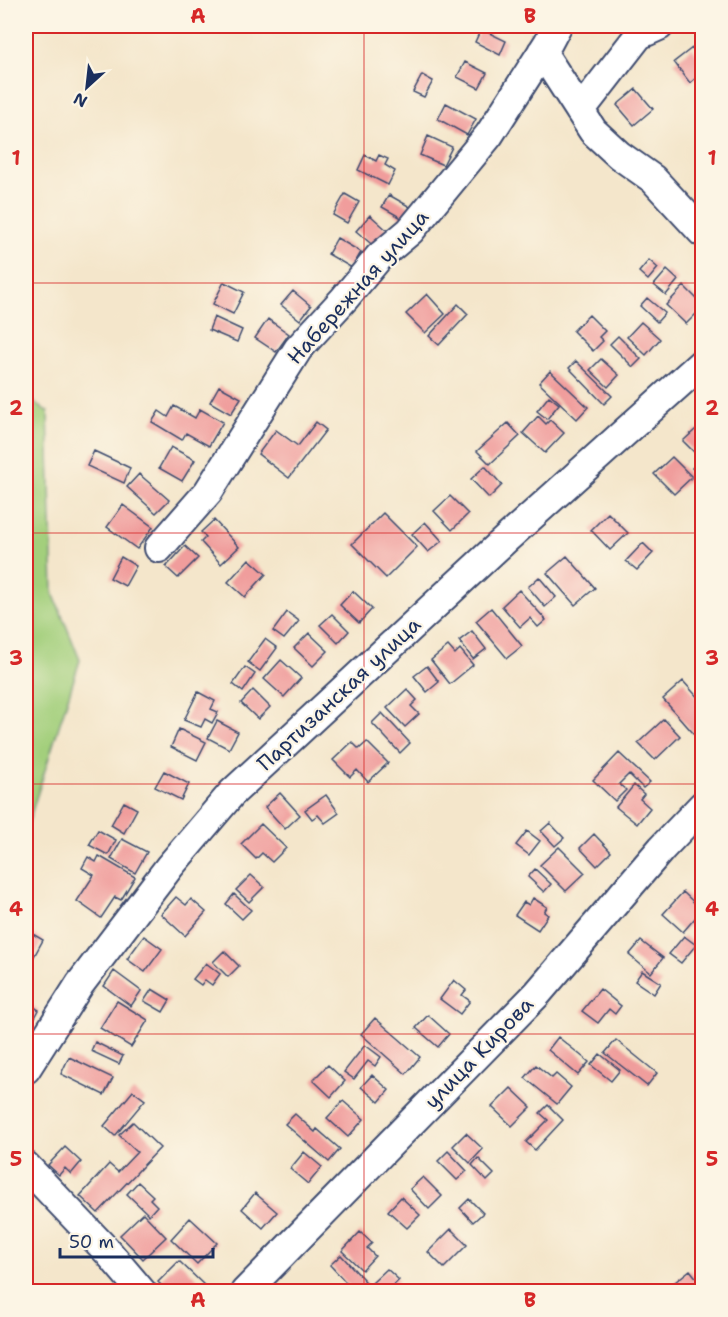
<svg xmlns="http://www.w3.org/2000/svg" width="728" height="1317" viewBox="0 0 728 1317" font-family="'Shantell Sans',sans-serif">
	<rect width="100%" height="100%" fill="#fcf5e5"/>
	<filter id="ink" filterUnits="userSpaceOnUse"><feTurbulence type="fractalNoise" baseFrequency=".0167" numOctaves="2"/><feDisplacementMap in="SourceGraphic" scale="12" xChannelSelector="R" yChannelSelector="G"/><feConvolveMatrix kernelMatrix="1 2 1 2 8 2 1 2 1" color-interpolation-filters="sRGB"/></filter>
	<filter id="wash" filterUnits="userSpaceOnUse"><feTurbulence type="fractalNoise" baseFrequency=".008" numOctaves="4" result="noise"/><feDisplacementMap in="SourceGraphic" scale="24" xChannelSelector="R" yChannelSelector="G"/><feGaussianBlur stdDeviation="1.35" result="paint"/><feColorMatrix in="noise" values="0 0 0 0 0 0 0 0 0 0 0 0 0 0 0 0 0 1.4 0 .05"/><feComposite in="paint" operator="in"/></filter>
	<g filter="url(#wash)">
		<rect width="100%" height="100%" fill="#f4e6cb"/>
		<path fill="#a3cf7c" stroke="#5f7f6d" stroke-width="1.5" d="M26 397 48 412 53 593 80 660 26 830Z"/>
		<g id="blocks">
			<path fill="#f09d9c" d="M481 29 506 41 500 55 475 42Z
				M692 48 702 62V73L690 83 674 62Z
				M465 62 487 73 479 88 457 77Z
				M422 75 433 81 424 97 413 92Z
				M636 89 653 109 634 125 617 105Z
				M446 103 476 119 467 135 438 119Z
				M428 136 452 147 443 165 420 155Z
				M365 155 376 161 379 155 388 159 385 165 395 171 388 185 358 170Z
				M345 194 359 202 347 223 333 215Z
				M389 195 412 208 405 220 382 207Z
				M370 215 389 232 376 248 356 231Z
				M337 238 361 252 352 268 328 254Z
				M649 260 658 268 648 280 639 272Z
				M667 270 678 280 666 295 654 285Z
				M224 282 244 292 233 314 213 304Z
				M684 286 702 304V308L686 324 666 305Z
				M293 291 311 306 300 320 281 305Z
				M427 294 445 314 425 333 406 314Z
				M647 298 665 313 657 322 640 306Z
				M458 304 468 314 439 345 429 336Z
				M589 315 605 331 599 337 603 341 593 351 573 331Z
				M214 317 242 330 237 342 209 330Z
				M268 319 289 334 276 352 255 338Z
				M641 322 660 339 646 355 627 337Z
				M618 336 641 359 633 367 610 344Z
				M601 359 619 375 608 387 590 370Z
				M576 361 612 396 604 404 569 368Z
				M550 371 588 407 577 419 539 383Z
				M219 386 241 398 231 414 210 402Z
				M549 396 559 404 547 419 537 411Z
				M174 406 195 418 200 409 223 422 209 446 186 433 182 440 152 422 159 411 168 417Z
				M538 416 546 424 550 420 564 433 545 453 523 433Z
				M316 422 326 430 289 478 258 454 276 430 298 446Z
				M508 423 520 436 490 464 477 451Z
				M696 429 702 436V479L692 468 701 459 683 441Z
				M171 447 195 460 182 481 159 468Z
				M94 451 130 468 124 483 87 466Z
				M672 457 692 477 674 494 654 474Z
				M485 466 502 485 489 498 471 479Z
				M139 474 169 500 156 513 127 487Z
				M450 496 468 514 452 530 434 511Z
				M123 505 153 527 137 549 107 527Z
				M383 513 417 547 386 578 352 544Z
				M608 513 628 533 610 550 591 530Z
				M214 520 239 547 221 564 201 542 206 537 201 532Z
				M425 522 442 541 428 552 412 534Z
				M643 543 653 553 637 570 626 561Z
				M185 546 198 558 178 578 166 567Z
				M567 556 595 588 575 605 547 573Z
				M121 557 136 566 125 586 110 578Z
				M249 559 266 574 245 597 228 582Z
				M539 577 556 597 545 607 528 587Z
				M519 590 546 620 538 627 530 618 520 627 502 606Z
				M353 591 372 609 359 623 340 605Z
				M491 608 522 646 507 658 476 621Z
				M287 612 299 621 284 639 273 631Z
				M332 614 349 631 338 643 320 625Z
				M472 631 486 649 473 659 459 641Z
				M309 633 328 651 313 666 294 648Z
				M265 639 277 648 260 671 248 662Z
				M448 646 455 654 460 649 473 665 450 684 431 660Z
				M281 660 301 678 284 697 264 679Z
				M427 666 439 682 427 692 414 676Z
				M245 667 255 674 243 692 233 684Z
				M683 681 702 702V706L699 710 702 713V743L663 699Z
				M407 689 417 700 411 706 419 714 405 727 387 708Z
				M253 690 270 707 258 719 241 703Z
				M198 692 215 701 211 709 218 712 212 723 205 719 201 727 184 720Z
				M382 713 410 743 400 753 372 723Z
				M664 719 680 736 655 760 638 743Z
				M217 721 238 732 229 749 208 738Z
				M179 729 206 742 197 760 171 747Z
				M352 742 359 749 367 742 388 763 368 782 357 770 350 777 333 760Z
				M619 753 650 782 643 788 629 774 619 784 626 790 615 801 593 780Z
				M164 771 189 784 181 800 155 787Z
				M634 785 644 794 640 799 650 808 637 824 616 807Z
				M280 793 300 815 285 829 265 807Z
				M326 795 339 813 325 823 318 815 312 819 305 810Z
				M124 802 137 809 124 833 111 825Z
				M550 823 564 838 555 846 541 831Z
				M261 824 286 848 272 862 262 853 256 859 241 844Z
				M98 830 116 840 108 855 89 845Z
				M527 831 540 841 529 855 516 845Z
				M594 834 611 852 597 866 580 848Z
				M122 839 147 852 135 873 111 859Z
				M559 847 585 873 566 891 540 865Z
				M99 856 135 877 121 900 115 897 101 918 77 901 94 875 82 868 88 857 96 862Z
				M535 869 551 884 544 892 528 877Z
				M251 875 264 887 249 902 236 890Z
				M683 892 702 910 683 932 663 914Z
				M234 894 251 910 242 919 226 904Z
				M176 897 186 905 191 899 206 912 185 936 161 914Z
				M533 898 547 907 544 912 548 915 538 930 515 915 524 902 529 905Z
				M26 930 43 940 27 969 26 968Z
				M144 936 162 949 145 972 127 959Z
				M684 936 696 945 681 963 669 954Z
				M641 941 663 958 651 973 629 955Z
				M224 951 239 966 228 977 213 962Z
				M206 963 220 974 212 985 205 980 201 985 193 979Z
				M114 971 141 991 131 1006 104 986Z
				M642 971 661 983 654 994 635 981Z
				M454 980 466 990 462 995 470 1001 460 1014 440 999Z
				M152 989 170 1000 163 1012 144 1001Z
				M600 989 621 1006 615 1014 609 1009 598 1023 582 1011Z
				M117 1001 148 1020 131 1047 100 1028Z
				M26 1002 39 1010 33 1021 26 1017Z
				M428 1015 449 1034 438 1047 416 1028Z
				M375 1018 420 1057 406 1074 361 1034Z
				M558 1037 589 1062 578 1075 548 1050Z
				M616 1040 657 1073 647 1086 605 1053Z
				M95 1042 123 1056 119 1064 91 1051Z
				M365 1045 381 1057 375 1066 368 1061 354 1079 344 1072Z
				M600 1054 620 1070 611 1081 591 1065Z
				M69 1057 113 1078 104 1095 61 1074Z
				M328 1065 345 1081 331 1097 313 1080Z
				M536 1065 552 1078 556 1074 571 1087 557 1104 525 1078Z
				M372 1075 389 1090 379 1102 361 1087Z
				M511 1088 531 1107 512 1126 492 1107Z
				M133 1091 145 1100 115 1136 104 1126Z
				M343 1101 364 1119 348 1137 327 1118Z
				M548 1105 563 1120 535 1150 526 1142 548 1120 540 1113Z
				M295 1114 315 1132 317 1129 340 1149 329 1162 285 1124Z
				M133 1122 160 1148 98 1213 80 1196 109 1164 118 1172 137 1152 119 1135Z
				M466 1133 483 1149 470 1163 453 1146Z
				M65 1147 81 1162 71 1174 65 1168 59 1175 48 1165Z
				M448 1151 467 1171 457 1180 438 1161Z
				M304 1152 322 1167 308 1184 290 1169Z
				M478 1158 494 1174 487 1181 472 1165Z
				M423 1177 442 1196 429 1209 410 1189Z
				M138 1182 153 1196 150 1199 157 1206 149 1215 127 1194Z
				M255 1193 277 1212 263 1228 242 1209Z
				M401 1197 420 1215 407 1228 388 1211Z
				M469 1199 483 1213 473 1222 460 1208Z
				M143 1213 166 1237 143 1259 120 1235Z
				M190 1218 217 1243 197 1264 171 1239Z
				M451 1229 467 1245 444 1268 428 1252Z
				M360 1232 372 1243 367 1248 375 1256 362 1270 342 1251Z
				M341 1255 375 1292H355L330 1265Z
				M179 1261 205 1286 200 1292H168L158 1282Z
				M387 1269 399 1280 387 1292H381L372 1283Z
				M690 1270 702 1285V1292H667L665 1290Z"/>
		</g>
	</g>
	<g filter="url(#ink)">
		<use href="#blocks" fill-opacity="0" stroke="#3c4a6e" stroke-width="1.5"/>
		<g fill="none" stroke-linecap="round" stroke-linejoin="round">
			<defs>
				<path id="minor" d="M542 52 593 131 619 155 653 179 702 232
					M580 111 639 35 659 26
					M159 548 208 492 298 349 344 299 379 257 410 231 489 135 548 43 557 26
					M26 1069 80 984 170 866 232 793 506 539 702 363
					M26 1166 108 1252 142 1292
					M245 1292 537 994 662 848 702 806"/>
			</defs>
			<use href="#minor" stroke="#3c4a6e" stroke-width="32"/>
			<use href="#minor" stroke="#fff" stroke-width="28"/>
		</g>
	</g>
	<path fill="none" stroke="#d62828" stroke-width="1.5" stroke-opacity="0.55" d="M364 26V1292M26 283H702M26 533H702M26 784H702M26 1034H702"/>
	<g text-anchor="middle" stroke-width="4.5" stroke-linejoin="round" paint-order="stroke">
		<g font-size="21" fill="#1b2f5e" stroke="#fcf5e5">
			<text transform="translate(358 287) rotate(-48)" y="7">Набережная улица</text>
			<text transform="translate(339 694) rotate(-43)" y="7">Партизанская улица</text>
			<text transform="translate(479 1053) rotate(-46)" y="7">улица Кирова</text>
		</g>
	</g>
	<rect width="728" height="1317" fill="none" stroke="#fcf5e5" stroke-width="66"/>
	<g transform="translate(87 87) rotate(207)" stroke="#fcf5e5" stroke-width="4.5" paint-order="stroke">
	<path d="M0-4.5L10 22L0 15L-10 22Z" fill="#1b2f5e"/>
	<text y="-9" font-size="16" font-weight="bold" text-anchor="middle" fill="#1b2f5e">N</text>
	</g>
	<path d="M60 1248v9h153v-9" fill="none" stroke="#1b2f5e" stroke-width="3"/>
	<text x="69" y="1248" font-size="18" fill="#1b2f5e" stroke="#fcf5e5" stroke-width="4.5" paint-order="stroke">50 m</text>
	<rect x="33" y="33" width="662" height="1251" fill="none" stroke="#d62828" stroke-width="2"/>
	<g font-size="20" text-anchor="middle" font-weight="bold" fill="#d62828">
		<text x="198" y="23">A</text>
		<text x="530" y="23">B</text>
		<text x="16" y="165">1</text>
		<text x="712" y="165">1</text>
		<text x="16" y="415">2</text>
		<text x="712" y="415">2</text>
		<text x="16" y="665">3</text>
		<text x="712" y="665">3</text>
		<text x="16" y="916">4</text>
		<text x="712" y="916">4</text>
		<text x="16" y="1166">5</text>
		<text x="712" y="1166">5</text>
		<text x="198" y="1307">A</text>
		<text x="530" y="1307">B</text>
	</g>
</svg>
